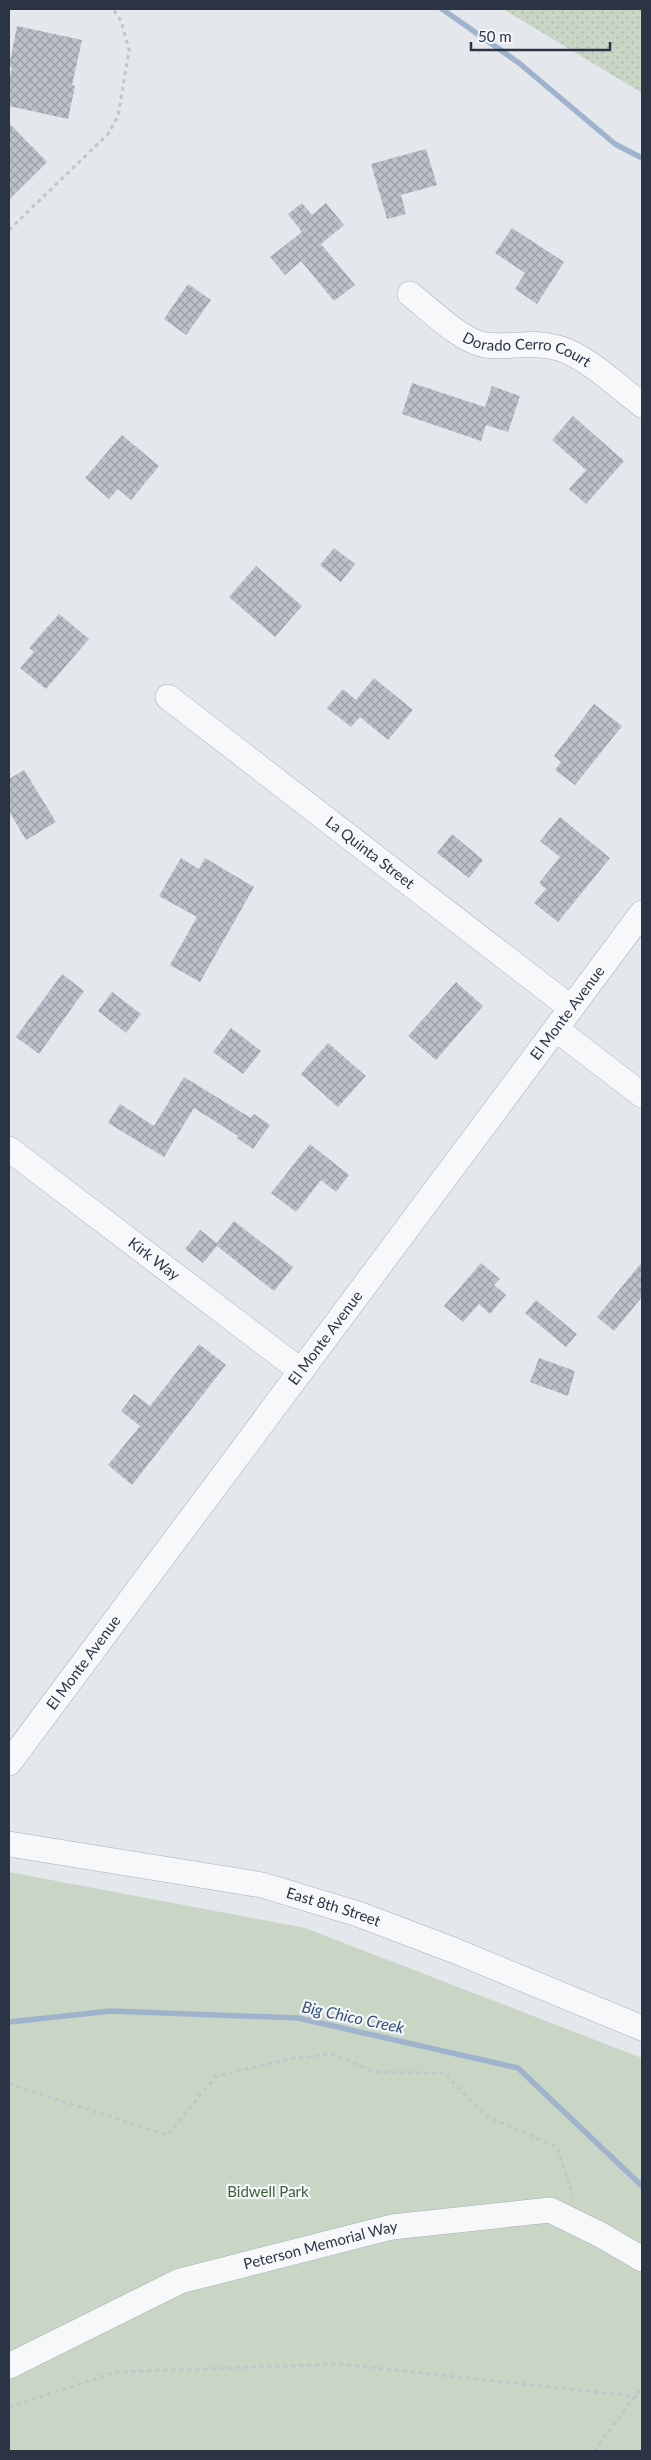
<svg xmlns="http://www.w3.org/2000/svg" width="651" height="2460" viewBox="0 0 651 2460" font-family="Lato,sans-serif">
	<defs>
		<pattern id="grass-dots" width="8" height="8" patternUnits="userSpaceOnUse" patternTransform="scale(1.25)"><rect width="8" height="8" fill="#c9d6c5"/><path d="M2 2h.1M6 6h.1" fill="none" stroke="#adb8ab" stroke-width="1.8" stroke-linecap="round"/></pattern>
		<pattern id="building-cross-hatch" width="8" height="8" patternUnits="userSpaceOnUse" patternTransform="scale(1.25)"><rect width="8" height="8" fill="#bbc0ca"/><path d="M0 0l8 8M0 8l8-8" fill="none" stroke="#989da6"/></pattern>
	</defs>
	<rect width="100%" height="100%" fill="#e4e7ec"/>
	<path fill="url(#grass-dots)" d="M503 9H642V93Z"/>
	<path fill="#c9d6c5" d="M9 1872 305 1928 642 2058V2451H9Z"/>
	<g fill="none" stroke-linecap="round" stroke-linejoin="round">
		<path stroke="#9fb4cc" stroke-width="5.5" d="M442 9 519 63 615 144 642 158
			M9 2022 111 2011 298 2018 518 2068 642 2186"/>
	</g>
	<path fill="url(#building-cross-hatch)" d="M17 26 82 40 72 85 75 86 68 119 9 106V82L12 67 9 66Z
		M9 123 47 162 9 200Z
		M426 149 437 185 401 195 406 214 387 219 371 164Z
		M302 203 312 215 326 203 344 225 321 244 355 285 334 301 301 261 285 275 270 257 302 232 288 214Z
		M512 228 564 262 537 304 515 289 525 273 495 253Z
		M188 284 211 300 186 335 164 319Z
		M412 383 485 407 492 386 520 396 508 432 486 425 481 441 402 414Z
		M573 416 624 461 586 504 569 489 586 470 552 440Z
		M122 435 159 466 131 500 118 489 109 499 85 478Z
		M334 548 355 564 341 582 320 565Z
		M256 566 302 606 275 637 229 597Z
		M59 614 89 639 46 689 20 668 34 652 29 648Z
		M374 678 413 710 388 740 360 717 351 727 327 708 343 689 356 700Z
		M594 704 622 726 575 785 555 770 561 762 554 756Z
		M24 770 56 822 26 840 9 811V779Z
		M560 817 610 858 558 922 534 903 546 889 539 883 560 857 540 841Z
		M452 834 483 860 469 878 437 853Z
		M181 858 199 869 205 858 254 887 200 982 170 965 197 917 159 896Z
		M62 974 84 991 39 1054 16 1037Z
		M456 982 483 1006 436 1060 408 1036Z
		M112 992 141 1014 126 1033 98 1011Z
		M231 1028 261 1051 243 1074 213 1052Z
		M328 1043 366 1076 338 1107 301 1074Z
		M184 1077 251 1118 254 1114 270 1125 253 1149 237 1138 238 1136 194 1108 164 1157 108 1123 120 1104 154 1126Z
		M310 1144 349 1175 336 1192 321 1180 296 1212 271 1193Z
		M234 1221 293 1267 274 1291 217 1246 203 1263 185 1249 200 1230 217 1243Z
		M642 1262V1297L614 1331 597 1317Z
		M481 1263 500 1279 494 1285 506 1295 490 1314 479 1304 463 1322 444 1306Z
		M536 1300 577 1334 566 1347 525 1313Z
		M199 1344 226 1365 132 1485 108 1465 140 1426 121 1411 134 1394 150 1406Z
		M539 1358 575 1371 568 1396 530 1382Z"/>
	<g fill="none" stroke-linecap="round" stroke-linejoin="round">
		<defs>
			<g id="minor">
				<path id="s1" d="M410 294C429 309 461 341 485 345 508 348 531 341 554 347 584 353 618 387 642 405"/>
				<path id="s2" d="M168 697 571 1008"/>
				<path d="M556 1029 642 1095"/>
				<path id="s3" d="M9 1149 301 1371"/>
				<path id="s4" d="M9 1763 642 913"/>
				<path id="s5" d="M9 1844 262 1885 358 1914 453 1950 642 2028"/>
				<path id="s6" d="M9 2366 180 2281 392 2227 550 2210 601 2235 642 2259"/>
			</g>
		</defs>
		<use href="#minor" stroke="#a9aeb7" stroke-width="26"/>
		<path stroke="#c2c5cb" stroke-width="3" stroke-dasharray="4 4" stroke-linecap="butt" d="M9 230 108 134 118 116 129 50 121 21 113 9
			M9 2084 167 2135 216 2076 289 2059 332 2054 375 2072 444 2073 486 2116 557 2147 573 2196
			M9 2407 116 2372 340 2364 642 2397
			M594 2451 642 2387"/>
		<use href="#minor" stroke="#f7f8fa" stroke-width="25"/>
	</g>
	<g text-anchor="middle" stroke-width="4.5" stroke-linejoin="round" paint-order="stroke">
		<g font-size="15" fill="#2b3445" stroke="#f4f6f9">
			<text dy="5" stroke="none"><textPath href="#s1" startOffset="134">Dorado Cerro Court</textPath></text>
			<text dy="5" stroke="none"><textPath href="#s2" startOffset="255">La Quinta Street</textPath></text>
			<text dy="5" stroke="none"><textPath href="#s4" startOffset="935">El Monte Avenue</textPath></text>
			<text dy="5" stroke="none"><textPath href="#s3" startOffset="182">Kirk Way</textPath></text>
			<text dy="5" stroke="none"><textPath href="#s4" startOffset="530">El Monte Avenue</textPath></text>
			<text dy="5" stroke="none"><textPath href="#s4" startOffset="125">El Monte Avenue</textPath></text>
			<text dy="5" stroke="none"><textPath href="#s5" startOffset="331">East 8th Street</textPath></text>
			<text dy="5" stroke="none"><textPath href="#s6" startOffset="336">Peterson Memorial Way</textPath></text>
		</g>
		<g font-size="15" fill="#3f6138" stroke="#f4f6f9">
			<text x="268" y="2197">Bidwell Park</text>
		</g>
		<g font-size="16" font-style="italic" fill="#34527a" stroke="#f4f6f9">
			<text transform="translate(353 2017) rotate(12)" y="6">Big Chico Creek</text>
		</g>
	</g>
	<rect width="651" height="2460" fill="none" stroke="#2b3445" stroke-width="20"/>
	<path d="M471 42v8h139v-8" fill="none" stroke="#2b3445" stroke-width="2.5"/>
	<text x="478" y="42" font-size="15" fill="#2b3445" stroke="#f4f6f9" stroke-width="4" paint-order="stroke">50 m</text>
</svg>
